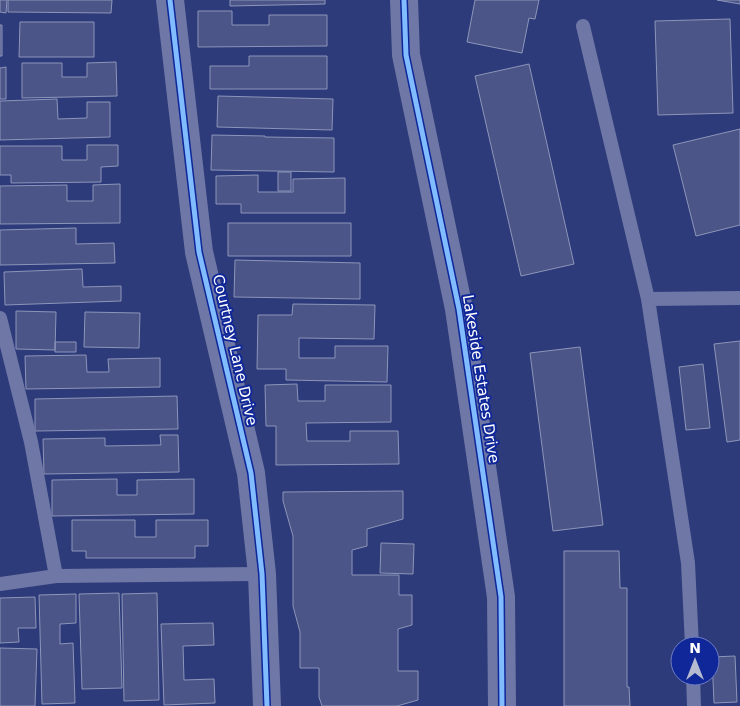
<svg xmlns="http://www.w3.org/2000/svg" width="740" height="706" viewBox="0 0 740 706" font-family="'DejaVu Sans',sans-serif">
	<rect width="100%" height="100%" fill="#2e3b7a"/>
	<path fill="#4b5587" stroke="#8d95b9" d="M0 0H7L6 13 0 12Z
		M8 0H112L111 13 8 12Z
		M230 0H325V4L230 6Z
		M475 0H539L535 19 529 18 522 53 467 42Z
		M717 0H740V4Z
		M198 11H232V25H269V15H327V46L198 47Z
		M730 19 733 113 658 115 655 21Z
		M20 22H94V57H19Z
		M0 25H2V56H0Z
		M249 56H327V89H210V66H249Z
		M116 62 117 96 22 98V63H62V77H87V63Z
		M529 64 574 264 521 276 475 76Z
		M6 67V99H0V68Z
		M218 96 333 99 332 130 217 127Z
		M57 99 58 119 87 118V102H110V137L0 140V101Z
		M740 129V225L696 236 673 145Z
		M212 135 265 136V137L334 138V172L211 170Z
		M87 145H118V166L101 167V182L11 183V175H0V146H62V160H87Z
		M278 172H291V191H278Z
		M258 175V192H293V179L345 178V213H241V204H216V176Z
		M120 184V223L0 224V186L67 185V201H93V185Z
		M228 223H351V256H228Z
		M76 228V244L114 243 115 263 0 265V230Z
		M235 260 360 263V299L234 297Z
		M82 269 83 287 121 286V301L5 305 4 272Z
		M293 304 375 305 374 339 299 338V358H335V346H388L387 382 286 380V369H257L258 315H292Z
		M16 311 56 312 55 350 16 349Z
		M85 312 140 313 139 348 84 347Z
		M740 341V440L727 442 714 344Z
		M55 342H76V352H55Z
		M580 347 603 525 553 531 530 353Z
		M86 355 87 372H109L108 359 160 358V387L26 389 25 356Z
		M703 364 710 428 686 430 679 367Z
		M297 384 298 401H325V385H391V422L306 423 307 441H350V431H398L399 464 276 465V426H266L265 385Z
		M177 396 178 429 35 431V399Z
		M160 435H178L179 472 44 474 43 439 105 438V446L161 445Z
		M117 479V495H137V480L194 479V514L52 516V480Z
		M403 491V519L367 529V546L352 550V575H399V595H412V625L398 629V671H418V700L397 706H322L319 697V668H300V632L293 606V536L283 501V492Z
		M72 520H135V537H156V520H208V546H195V558H86V551H72Z
		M381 543 414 544 413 574 380 573Z
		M564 551H619L620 588H627V687H629L630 706H564Z
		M119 593 122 688 82 689 79 594Z
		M157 593 159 700 124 701 122 594Z
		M76 594V623L60 624V644L73 643 75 703 42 704 39 595Z
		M35 597 36 628H18L19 642 0 643V598Z
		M213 623 214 645 183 646 184 680 214 679 215 703 164 705 161 624Z
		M0 648 37 649 35 706H0Z
		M735 656 737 702 714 703 712 657Z"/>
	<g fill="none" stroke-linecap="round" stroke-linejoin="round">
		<path stroke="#6e77a5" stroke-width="14" d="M583 26 648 299 688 563 692 646
			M648 299 740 298
			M0 318 31 442 56 576
			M0 584 56 576 262 574
			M693 676 694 706"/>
		<path stroke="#6e77a5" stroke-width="28" d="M170 0 199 252 251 473 262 574 267 706
			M404 0 406 55 459 309 501 597 502 706"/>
		<defs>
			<path id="cycleway" d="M170 0 199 252 251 473 262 574 267 706
				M404 0 406 55 459 309 501 597 502 706"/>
		</defs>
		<use href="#cycleway" stroke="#0f2799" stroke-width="8"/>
		<use href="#cycleway" stroke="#80bcff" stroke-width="5"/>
	</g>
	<g text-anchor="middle" stroke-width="4" stroke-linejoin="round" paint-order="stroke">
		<g font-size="15" fill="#fff" stroke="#0f2799">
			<text transform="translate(235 350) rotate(77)" y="5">Courtney Lane Drive</text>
			<text transform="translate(481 379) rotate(81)" y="5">Lakeside Estates Drive</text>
		</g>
	</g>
	<g transform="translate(695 661)"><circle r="24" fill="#0f2799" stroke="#6f7dc2"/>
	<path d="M0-4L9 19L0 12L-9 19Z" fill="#b6bad0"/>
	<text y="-8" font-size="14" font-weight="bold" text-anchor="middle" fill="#ffffff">N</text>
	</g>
</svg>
